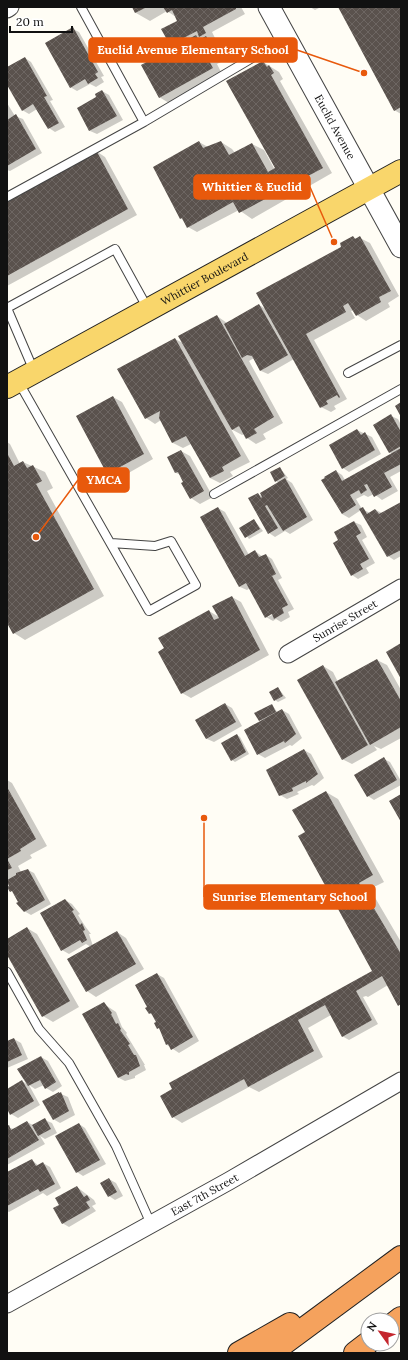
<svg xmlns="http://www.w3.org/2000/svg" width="408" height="1360" viewBox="0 0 408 1360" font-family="Lora,serif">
	<defs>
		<pattern id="building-cross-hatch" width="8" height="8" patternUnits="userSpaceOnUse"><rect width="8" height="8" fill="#5a524d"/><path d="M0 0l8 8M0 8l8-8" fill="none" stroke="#6d6662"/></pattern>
	</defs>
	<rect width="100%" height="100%" fill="#fffdf5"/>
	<path fill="#0003" fill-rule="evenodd" d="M133 7H241L245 14 212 32 215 38 212 40 216 42 225 60 217 64 222 74 169 103 159 97 175 47 171 45 178 21 176 17 167 11 150 21 136 13Z
		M310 7H321L315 10Z
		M339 7H401V114L394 110Z
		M73 29 79 32 104 76 101 77 104 82 96 87 90 84 77 91 70 87Z
		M25 58 31 62 53 100 50 101 65 127 55 132 49 128 37 109 29 114 22 110 7 83V68Z
		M263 62 279 72 283 79 280 81 332 173 252 219 239 210 197 232 188 227 181 218 199 142 208 147 221 142 232 149 235 153 252 144 264 150 275 170 276 169Z
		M102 91 109 95 123 120 97 134 90 131 78 109 98 97Z
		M7 103 15 116 23 119 42 153 10 171 7 170Z
		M96 151 105 157 137 215 7 286V200Z
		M353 237 357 239 360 238 370 243 399 296 388 303 390 307 366 321 357 315 354 310 351 311 355 318 314 340 347 399 334 406 336 409 331 412 321 407 294 359 268 374 261 371 254 358 249 361 283 423 263 434 266 439 256 444 247 438 244 434 242 435 231 429 250 462 230 472 233 476 220 483 210 478 191 444 183 448 173 443 161 420 155 424 146 418 175 339 185 344 217 316 227 323 259 305 266 309Z
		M113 397 122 402 153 459 118 479 108 473Z
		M391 416 398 419 401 425V471L390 477 398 491 382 500 374 494 368 497 364 495 356 499 362 509 370 513 376 510 382 513 401 503V556L394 560 388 556 361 510 349 518 342 514 322 480 336 471 342 475 345 480 392 454 389 452Z
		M357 430 372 437 381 454 349 472 343 468Z
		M7 442 10 444 20 464 23 462 45 472 53 488 47 491 104 596 25 640 14 633 7 621Z
		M181 451 190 456 213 497 200 504 191 498 181 475 176 473Z
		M280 468 288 478 286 479 292 483 313 520 290 534 285 531 275 537 269 533 258 494 264 497 279 483 276 481Z
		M218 508 225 512 249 555 255 551 263 557 266 555 272 559 282 578 278 580 294 609 288 612 290 617 281 622 276 619 273 621 266 617 250 588 247 590 240 587 201 517ZM275 611 276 613 268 617V615Z
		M254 520 263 531 249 539 241 528Z
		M354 522 361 525 367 537 362 540 375 563 366 568 369 573 358 579 352 575 339 540Z
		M232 597 241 602 269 655 191 698 182 693 209 611 219 617Z
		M377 660 387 665 401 690V738L381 749 374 746 377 750 352 764 342 759 323 666 333 672 338 682Z
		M278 688 286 698 278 702 275 700Z
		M225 704 232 708 242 726 214 742 207 739 196 720Z
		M272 705 278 713 282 710 289 714 302 738 292 746 290 745 265 758 258 754 262 721 260 720Z
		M237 735 240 737 249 754 235 762 232 760Z
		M304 750 311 754 324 778 314 786 312 785 297 792 299 794 287 799 280 795Z
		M384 759 390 762 401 781V785L374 800 368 796Z
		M7 780 12 783 47 846 30 855 32 858 18 866 21 872 28 870 34 873 51 904 31 915 24 911 7 883Z
		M326 792 338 799 384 882 370 889 401 942V1006L388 985 368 997 366 996 363 997 378 1024 349 1040 342 1036 331 1015 308 1028 323 1057 259 1092 249 1087 182 1123 173 1117 161 1096 374 971 306 833Z
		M65 900 72 904 80 914 78 915 85 926 91 934H89L93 946 117 932 126 938 144 969 96 997 87 991 91 947 86 944 69 954 62 950Z
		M27 928 37 934 79 1007 53 1022 43 1016 7 953V940Z
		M157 974 164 978 199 1041 179 1053 167 1045 153 1015 149 1013Z
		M104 1004 116 1012 122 1027 127 1033 126 1034 145 1065H144L146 1070 135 1076V1078L125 1081 119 1078Z
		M14 1039 21 1043 28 1059 7 1068V1042Z
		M41 1057 48 1061 62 1086 53 1092 46 1088 44 1085 35 1089 29 1085 40 1105 18 1118 11 1114 7 1107V1090L22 1081 28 1085Z
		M59 1093 68 1097 75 1115 60 1123 53 1119Z
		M45 1120 52 1123 57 1133 45 1139 40 1136 45 1144 7 1165V1127L14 1129 27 1122 33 1125Z
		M79 1124 85 1128 106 1164 83 1176 77 1172Z
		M32 1160 39 1166 43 1163 50 1167 61 1188 47 1196 43 1193 9 1212 7 1211V1174Z
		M109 1179 116 1183 123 1196 115 1200 109 1196Z
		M77 1187 94 1200 96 1204 92 1206 96 1211 69 1227 62 1223 60 1205Z"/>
	<path fill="url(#building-cross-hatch)" d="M132 7H147L135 13Z
		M163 7H236V9L203 27 206 33 199 37 197 31 170 45 161 29 177 21 172 10 167 13Z
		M338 7H401V107L394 111Z
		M73 27 98 72 95 74 98 78 88 84 85 79 70 88 45 43Z
		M196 35 199 40 206 36 217 54 208 59 213 68 159 98 141 65Z
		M25 57 47 96 44 97 59 123 48 129 33 104 22 111 7 85V67Z
		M263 61 267 67 269 65 274 73 271 75 323 168 239 213 233 202 187 228 182 218 180 219 153 167 199 141 203 148 221 141 229 155 252 143 268 172 275 168 226 81Z
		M102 90 117 116 89 131 77 108 96 97 95 94Z
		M16 114 36 149 7 166V120Z
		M96 150 128 209 7 276V199Z
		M353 236 355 239 360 236 391 291 379 297 381 302 356 316 348 303 343 306 346 312 306 334 340 397 339 398 337 395 326 401 328 404 320 408 256 293 341 247 340 243Z
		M259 304 288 355 260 371 252 356 247 355 242 358 224 324Z
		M217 315 274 417 254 429 257 433 246 439 239 426 232 430 178 336Z
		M175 338 241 456 222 467 224 471 210 478 186 436 172 443 159 418 160 411 145 419 117 369Z
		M113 396 144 454 107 474 76 416Z
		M401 402V417L395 406Z
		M391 414 401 432V446L389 453 373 425Z
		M357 429 361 435 365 432 375 450 342 469 329 445Z
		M401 448V464L384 473 392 487 374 497 367 484 364 485 367 490 361 494 359 490 350 495 356 505 342 514 321 480 325 478 324 477 336 470 342 481Z
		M181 450 204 491 190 499 181 483 183 482 178 472 175 473 167 457Z
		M7 453 14 466 23 461 27 468 33 465 42 481 36 484 94 589 13 634 7 623Z
		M280 467 285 476 275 482 270 472Z
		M285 478 307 517 283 531 267 505 265 506 278 528 268 534 248 498 258 493 261 498 262 497 260 493Z
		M401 502V550L387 557 359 509 363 507 367 514 375 509 379 514Z
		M218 507 245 556 255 550 259 557 266 554 276 574 272 576 288 605 282 608 284 613 274 619 272 614 265 618 246 583 239 587 200 517Z
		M254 519 260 529 245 538 239 528Z
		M354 521 361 533 356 536 369 559 360 564 363 569 351 576 333 543 338 540 334 532Z
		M232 596 260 650 181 694 158 652 164 648 158 638 209 610 214 620 219 618 212 606Z
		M401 643V679L386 652Z
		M377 659 401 701V727L370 745 335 682Z
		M323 665 368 745 342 760 297 680Z
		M278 687 283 696 274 701 269 692Z
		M225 703 236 722 206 739 195 720Z
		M272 704 276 712 259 721 254 713Z
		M282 709 296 734 285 743 284 741 257 755 244 730Z
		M237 734 246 752 231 761 221 743Z
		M304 749 318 774 306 783V781L292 788 293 791 279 796 266 770Z
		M384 757 397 780 367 797 354 775Z
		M7 787 36 839 20 849 21 851 7 859Z
		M326 791 373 875 359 883 401 954V1004L398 1006 382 976 356 991 372 1020 342 1037 325 1005 298 1020 314 1051 248 1087 244 1079 172 1118 160 1096 172 1089 169 1083 372 971 298 836 305 832 292 810Z
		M401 794V822L389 801Z
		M7 859 12 868 7 870Z
		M28 869 45 900 24 912 16 903 18 902 12 891 10 892 7 887 9 886 7 880 16 875V873Z
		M65 899 74 910 72 911 80 925 82 923 85 930 83 931 87 940 82 943 80 940 61 951 40 913Z
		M27 927 70 1001 42 1017 7 955V939Z
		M117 931 136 964 86 992 67 959Z
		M157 973 193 1037 171 1050 168 1044 166 1045 159 1028 157 1029 154 1023 156 1022 151 1013 149 1014 145 1008 147 1007 135 985Z
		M104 1002 112 1013 111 1014 116 1024 118 1023 121 1029 120 1030 130 1044 128 1045 134 1055H136L140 1066 129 1072V1075L126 1074 118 1078 82 1014Z
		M14 1038 22 1055 7 1062V1041Z
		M41 1056 56 1082 45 1089 40 1080 28 1086 17 1069Z
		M22 1080 34 1101 10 1115 7 1109V1089Z
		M59 1092V1093L61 1092 69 1111 53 1120 42 1101Z
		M45 1118 51 1129 38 1136 32 1125Z
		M27 1121 39 1140 7 1159V1126L9 1125 11 1130Z
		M79 1123 100 1160 76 1173 55 1136Z
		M32 1159 36 1166 43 1162 55 1184 40 1192 38 1189 7 1206V1172Z
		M109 1178 117 1192 108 1197 100 1183Z
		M77 1186 84 1197 87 1195 90 1200 86 1202 90 1208 62 1224 53 1208 59 1205 55 1198Z"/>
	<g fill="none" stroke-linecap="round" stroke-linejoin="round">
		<defs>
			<path id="service" d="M81 7 144 122
				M7 197 144 122 286 38
				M34 371 7 308 115 249 148 309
				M348 373 401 345
				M18 381 149 611 196 585 171 541 155 546 111 543
				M214 494 401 389
				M7 972 39 1029 69 1063 116 1146 151 1224"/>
			<g id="minor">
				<path d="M7 9 10 7"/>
				<path id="s1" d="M288 654 401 588"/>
				<path id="s2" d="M7 1304 229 1181 401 1081"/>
			</g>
			<g id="tertiary">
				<path id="s3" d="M269 7 401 247"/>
			</g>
			<g id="primary">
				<path id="s4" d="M7 387 401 171"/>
			</g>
			<path id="motorway" d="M392 1325 401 1318
				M239 1353 290 1324
				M271 1353 401 1257
				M355 1353 368 1343"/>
		</defs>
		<use href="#service" stroke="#444" stroke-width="10"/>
		<use href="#minor" stroke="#444" stroke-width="19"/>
		<use href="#tertiary" stroke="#444" stroke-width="23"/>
		<use href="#primary" stroke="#222" stroke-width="24"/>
		<use href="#motorway" stroke="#222" stroke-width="24"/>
		<use href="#service" stroke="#fff" stroke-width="8"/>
		<use href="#minor" stroke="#fff" stroke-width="17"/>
		<use href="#tertiary" stroke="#fff" stroke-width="21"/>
		<use href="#primary" stroke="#f9d66b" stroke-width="22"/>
		<use href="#motorway" stroke="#f5a25d" stroke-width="22"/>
	</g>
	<g text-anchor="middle" stroke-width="4" stroke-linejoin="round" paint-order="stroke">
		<g font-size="11" fill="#111" stroke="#fff">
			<text dy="4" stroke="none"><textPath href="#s3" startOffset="137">Euclid Avenue</textPath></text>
			<text dy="4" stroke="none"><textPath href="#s4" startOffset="225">Whittier Boulevard</textPath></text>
			<text dy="4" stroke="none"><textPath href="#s1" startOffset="66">Sunrise Street</textPath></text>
			<text dy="4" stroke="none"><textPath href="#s2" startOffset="226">East 7th Street</textPath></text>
		</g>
	</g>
	<path fill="none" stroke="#e8590c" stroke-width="1.5" d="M364 73L297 50M334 242L310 187M36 537L78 480M204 818L204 897"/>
	<g fill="#e8590c" stroke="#fff" stroke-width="1.5">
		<circle cx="364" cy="73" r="4"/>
		<circle cx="334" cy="242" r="4"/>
		<circle cx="36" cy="537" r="4"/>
		<circle cx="204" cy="818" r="4"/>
	</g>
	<g fill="#e8590c" stroke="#e8590c" stroke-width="1.5">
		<rect x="89" y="38" width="208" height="24" rx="4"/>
		<rect x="194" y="175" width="116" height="24" rx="4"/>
		<rect x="78" y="468" width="51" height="24" rx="4"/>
		<rect x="204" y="885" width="171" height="24" rx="4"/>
	</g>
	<g font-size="12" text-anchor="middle" font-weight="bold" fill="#fff">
		<text x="193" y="54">Euclid Avenue Elementary School</text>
		<text x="252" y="191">Whittier &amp; Euclid</text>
		<text x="104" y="484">YMCA</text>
		<text x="290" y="901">Sunrise Elementary School</text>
	</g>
	<rect width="408" height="1360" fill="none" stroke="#111111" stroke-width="16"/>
	<g transform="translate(380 1332) rotate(303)"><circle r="19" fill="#ffffff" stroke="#a0a0a0"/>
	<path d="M0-3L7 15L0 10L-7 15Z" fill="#c4262e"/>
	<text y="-6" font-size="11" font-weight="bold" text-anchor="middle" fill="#111111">N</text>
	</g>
	<path d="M10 26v6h62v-6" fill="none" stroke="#111111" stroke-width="2"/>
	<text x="16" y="26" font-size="12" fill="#111111" stroke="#ffffff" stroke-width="3" paint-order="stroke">20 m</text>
</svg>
